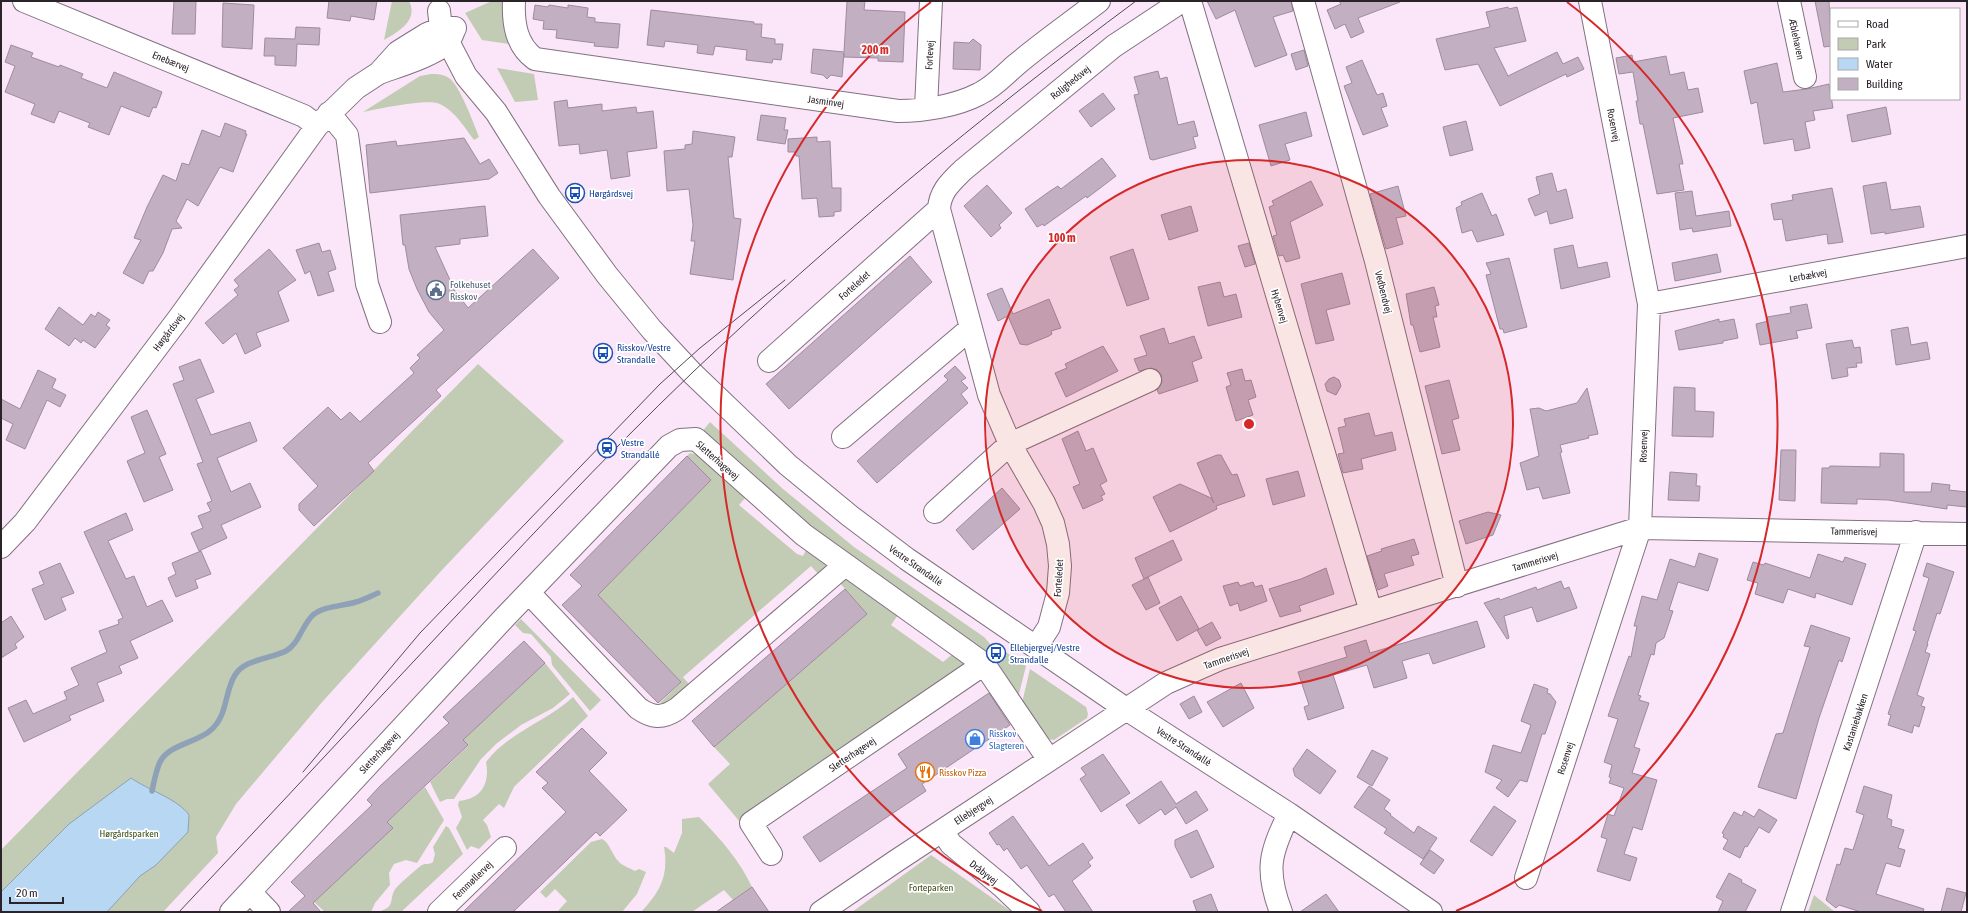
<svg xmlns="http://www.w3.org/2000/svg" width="1968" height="913" viewBox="0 0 1968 913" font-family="'Asap Condensed',sans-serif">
	<rect width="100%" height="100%" fill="#fae6f8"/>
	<path fill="#c2cbb3" d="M392 1H409C419 20 398 32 384 40Z
		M492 1H508L509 44 482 40 465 13Z
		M497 68 534 74 538 100 515 102Z
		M431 74C437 74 443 74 449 78 460 86 474 124 479 137L474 140C464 127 456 112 440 104 429 98 377 109 363 112L420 76Z
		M478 364 564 441 442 570 323 701 236 804 216 837 218 853 163 912H1V850Z
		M710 422 783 489 854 547 984 637 993 647 991 651 1000 656 1004 651 1026 666 1018 698 844 555 702 432Z
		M690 453 698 455 746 497 739 505 797 554 803 556 807 548 831 567 819 575 811 566 683 677 692 688 660 709 658 705 681 682 598 595 711 480 687 456Z
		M846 577 898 615 891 625 943 662 955 652 965 663 964 667 740 822 708 784 730 764 714 747 867 614 839 582Z
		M521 619 601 700 590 711 552 665 551 657 531 634 523 633 515 625Z
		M545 663 570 694 553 708 521 725 496 744 481 759 454 799H447L440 802 430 782 468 746 463 740Z
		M1030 669 1086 707 1088 714 1087 718 1054 740 1047 739 1022 703Z
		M573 697 588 716 518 783 514 787 504 808 499 804 483 820 487 825 491 837 479 849 471 846 467 850 456 828 462 817 458 805 459 801C482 799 490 783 486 762 509 732 546 722 573 697Z
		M425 787 444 820 417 863 406 860 394 864 389 873 390 885 375 903 371 912H325L314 902 392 828 387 822Z
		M699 817C720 838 740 861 752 887L733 900 724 890 692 912H641C660 892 669 876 664 847H666L674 853 682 833V819Z
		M446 826 449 828 463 854 401 912H377C400 907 385 896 400 884 403 881 420 866 422 865 426 863 429 865 433 862L435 854 433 847Z
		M602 839C610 843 612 855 619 862 623 866 630 868 635 871L639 869 646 872 637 894 622 912H557L567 901 555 889 546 898 540 892 591 842Z
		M931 855 1012 912H852Z
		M1814 895 1835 912H1808Z"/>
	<path fill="#b8d7f2" stroke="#8ea1b6" d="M131 778C148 790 178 799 189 815L188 832 156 865 140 876 107 912H1V892L69 824Z"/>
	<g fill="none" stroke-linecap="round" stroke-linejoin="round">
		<path stroke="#8ea1b6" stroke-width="5.5" d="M152 791C154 782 156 770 160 762 169 744 197 743 211 730 228 715 224 693 235 675 245 659 270 659 286 651 299 644 302 625 313 615 324 606 343 606 356 602 364 600 371 596 378 593"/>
	</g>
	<path fill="#c2afc1" stroke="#9e8b9d" d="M174 1H196L195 34H172Z
		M329 1H377L374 20 351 16 350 21 327 18Z
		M847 1H865L864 10 905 12 903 62 878 61V58L844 57V53L842 77 831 75 827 79 823 75 811 73 813 49 844 52Z
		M1207 1H1291L1293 11 1273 17 1287 55 1255 67 1235 10 1216 19Z
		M1339 1H1400V2L1358 18 1364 32 1351 38 1345 24 1335 29 1327 10 1341 4Z
		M1815 1H1829L1831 46 1824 47Z
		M223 3 254 5 252 49 222 47Z
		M535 5 548 7 549 5 568 8V5L588 8 587 17 595 18V22L620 24 618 48 594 46 595 43 556 38 557 30 543 29 544 21 533 19Z
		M1508 7 1509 9 1517 7 1526 41 1494 48 1508 76 1557 52 1563 64 1578 57 1584 69 1567 77 1566 74 1500 106 1478 64 1445 70 1436 39 1490 27 1486 12Z
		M651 10 754 22V24H762L761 37 775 39V44H783L781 60 773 59 772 63 746 60 747 50 715 46 713 55 697 53 698 45 665 41 664 47 647 45Z
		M296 27 320 28 319 45 297 44 296 66 275 65V56H264L265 38 295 39Z
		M973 39 981 45 980 70 953 69 954 42 969 43Z
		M11 45 33 53 31 57 59 67 60 65 83 74 81 78 107 88 114 72 162 92 156 108 153 107 149 117 121 106 109 135 88 127 90 123 59 111 54 123 31 114 35 104 5 92 15 66 5 62Z
		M1304 50 1308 66 1296 70 1291 54Z
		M1632 55 1633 62 1666 56 1670 75 1684 72 1688 90 1698 88 1703 112 1673 118 1683 164H1679L1684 190 1657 194 1643 124H1640L1636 101H1638L1633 72 1619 74 1616 58Z
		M1362 60 1377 95 1383 93 1387 106 1381 108 1388 126 1363 135 1344 86 1352 83 1346 67Z
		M1777 63 1783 92 1807 89 1829 84 1833 108 1813 111 1815 120 1805 122 1810 148 1795 151 1793 139 1764 144 1757 102 1751 104 1744 71Z
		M1158 71 1160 79 1167 77 1178 125 1194 121 1198 136 1193 137 1196 148 1153 160 1150 159 1134 95 1139 94 1134 77Z
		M1103 93 1115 109 1091 127 1079 111Z
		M567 100 568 108 602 104V111L636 107 637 113 653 111 657 148 627 152 630 176 611 179 607 150 580 154 579 144 559 146 554 102Z
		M1886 107 1891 134 1852 142 1847 115Z
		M1306 112 1312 136 1285 144 1290 160 1271 166 1259 125Z
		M761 115 786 118 784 130H788L785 144 757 140Z
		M1466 121 1473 150 1450 156 1443 127Z
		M225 123 246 131 245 134H247L233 172 220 167 198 206 187 199 176 221 182 228 172 229 163 253 153 271H149L143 284 123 273 141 240 134 238 147 207 163 175 176 181 182 163 189 165 202 130 220 137Z
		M693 131 735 137 732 157H728L734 218 741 219 733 280 690 274 695 241H691L693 225 689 189 667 191 664 151 685 149V145L692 144Z
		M817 137V142L830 141 832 188H841V211L834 212V216L819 217 817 198 802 199 799 156H796L795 152H788V139Z
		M464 138 480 164 489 159 498 173 489 179 370 193 366 145 396 141 397 146Z
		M1102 158 1116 176 1087 198 1086 196 1044 226 1043 224 1037 227 1025 209 1050 191 1058 186 1061 189Z
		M1552 173 1557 192 1566 189 1573 218 1550 224 1547 211 1535 216 1528 199 1540 194 1536 177Z
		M1311 181 1323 205 1290 222 1300 258 1286 262 1283 255 1279 256 1273 236 1277 235 1269 207 1274 205 1272 201Z
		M1886 182 1891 210 1920 206 1924 227 1885 234V232L1871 234 1863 186Z
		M987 185 1012 213 999 225 1001 228 991 237 964 206Z
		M1398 186 1406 216 1396 218 1403 244 1386 249 1370 194Z
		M1832 188 1843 242 1828 244 1827 234 1786 241 1782 219 1774 220 1771 204 1793 200 1792 195Z
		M1692 191 1696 216 1729 211 1731 226 1693 232 1692 228 1680 230 1675 193Z
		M1482 193 1492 216 1496 214 1504 235 1477 242 1472 230 1462 233 1456 208 1462 205 1461 202Z
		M485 206 488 236 460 239V244L435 247 455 291 468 308 533 249 559 278 436 390 441 396 368 463 374 471 314 526 299 510V504L318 486 283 448 328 407 341 420 350 412 360 422 414 373 410 368 420 358 417 355 444 330 429 312 417 289 409 269 405 245H403L400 215Z
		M1191 206 1198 231 1169 240 1161 215Z
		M319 243 322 252 330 250 336 269 328 272 334 291 318 296 310 271 305 274 296 250Z
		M1249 243 1255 264 1245 267 1238 246Z
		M1573 245 1578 268 1607 262 1610 277 1561 289 1554 249Z
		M269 249 296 280 278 292 289 321 256 333 261 346 245 354 236 333 223 344 205 323 238 295 234 290 239 286 234 280Z
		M1133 249 1149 299 1127 306 1110 257Z
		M1717 254 1721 272 1675 281 1672 263Z
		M910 256 932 282 789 409 766 384Z
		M1509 258 1527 327 1504 333 1503 329H1500L1486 275 1491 274 1486 263Z
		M1342 273 1350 304 1326 310 1334 340 1316 344 1301 284Z
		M1220 282 1224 297 1236 294 1242 317 1208 326 1198 287Z
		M1434 287 1439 305 1435 306 1437 317H1433L1440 347 1420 352 1413 325H1411L1406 294Z
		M1002 288 1013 314 1049 299 1061 328 1051 331 1052 334 1049 336 1027 345 1020 344 1008 316 998 321 987 294Z
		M1807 304 1812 328 1796 331 1798 338 1760 345 1756 324 1768 321 1767 317 1791 313 1790 307Z
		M59 307 83 325 91 314 95 317 98 312 110 320 106 325 110 328 95 348 83 340 81 343 75 338 69 346 45 329Z
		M1719 319V322L1734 319 1738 338 1723 341V343L1679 350 1675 331Z
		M1908 327 1911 345 1927 342 1930 359 1896 365 1891 330Z
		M1164 328 1169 344 1194 336 1202 358 1192 362 1198 381 1159 394 1157 390 1162 382 1161 374 1157 370 1152 368 1139 371 1134 359 1147 355 1140 336Z
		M1852 340 1854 348 1860 347 1862 363H1856L1857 367 1847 368 1848 376 1832 379 1826 344Z
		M1103 346 1118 371 1066 397 1055 373 1067 368 1065 364Z
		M200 359 214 392 196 399 211 435 250 422 257 441 217 458 231 492 250 483 261 507 221 525 227 538 199 551 191 533 203 528 198 516 211 511 207 503 212 501 197 464 203 462 173 384 184 380 179 367Z
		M955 366 966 378 961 381 968 388 961 394 968 403 877 483 857 461 948 380 944 376Z
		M1242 369 1245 381 1251 380 1256 397 1248 400 1253 415 1236 421 1226 387 1231 385 1227 373Z
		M38 370 56 379 52 388 66 395 60 407 47 400 25 449 6 440 13 424 1 418V399L20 409Z
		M1334 377 1339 380 1341 386 1336 395 1327 391 1325 384 1329 379Z
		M1449 380 1459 418 1452 420 1460 450 1442 454 1425 386Z
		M1674 387 1695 388V411L1714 412 1713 437 1672 436Z
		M1587 388 1598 434 1588 436 1589 438 1560 445 1562 452 1560 453 1570 493 1543 499 1539 487 1527 490 1520 463 1539 456 1530 409 1539 408 1546 411 1577 403Z
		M147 410 166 454 159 457 173 490 144 502 127 461 145 453 131 417Z
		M1369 413 1375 436 1392 432 1396 450 1361 459 1363 469 1343 473 1338 454 1344 453 1338 428 1346 426 1344 419Z
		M1078 431 1086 451 1093 448 1107 481 1100 485 1105 494 1101 496 1103 500 1083 509 1073 487 1080 484 1062 439Z
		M1781 450H1796L1795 501 1779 500Z
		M1880 453 1904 454V492H1931L1932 483 1950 485 1949 490 1967 492V507L1947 505V509L1888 500 1857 499V504L1821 503 1822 468H1829L1830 466 1880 467Z
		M1217 455H1221L1232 475 1237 474 1245 496 1216 506 1217 509 1170 532 1153 497 1180 484 1211 498 1214 503 1197 463Z
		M687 456 711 480 598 595 681 682 658 703 562 605 582 586 570 575Z
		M1298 471 1305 496 1273 505 1266 479Z
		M1670 472 1697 474 1696 486H1700L1699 501 1668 500Z
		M1002 488 1020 509 973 550 956 530Z
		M1488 512 1501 515 1493 535 1466 544 1459 521Z
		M126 513 133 530 108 541 126 579 134 576 147 607 162 600 173 621 130 641 138 658 119 666 122 673 97 683 104 701 69 716 71 720 24 742 8 708 26 700 33 714 67 699 64 692 79 685 71 668 107 652 99 631 119 624 118 620 123 618 84 532Z
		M1414 539 1419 554 1411 556 1414 565 1384 574 1388 586 1378 590 1367 556 1382 551 1381 549Z
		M1173 540 1182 560 1144 579 1135 558Z
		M201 551 211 574 195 580 198 588 176 597 168 578 176 574 172 563Z
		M1699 553 1718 559 1708 591 1678 582 1669 610 1673 611 1664 638 1656 643 1654 655 1651 654 1638 695 1641 696 1639 700 1649 703 1634 747 1640 749 1632 773 1657 780 1642 830 1633 827 1624 854 1637 858 1630 881 1597 871 1607 839 1601 837 1608 814 1614 816 1624 788 1609 783 1611 778 1609 777 1612 765 1604 762 1618 719 1608 716 1629 656 1631 657 1637 626H1634L1642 596 1657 600 1670 559 1695 567Z
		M1818 554 1843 562 1845 557 1866 564 1852 605 1816 593 1815 598 1788 589 1783 603 1755 594 1758 583 1747 580 1753 562 1764 565 1765 563 1810 578Z
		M60 563 74 593 61 598 66 610 45 620 32 589 44 584 39 572Z
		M1927 563 1954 572 1940 614 1937 613 1927 644H1928L1925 652 1930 654 1917 695 1924 698 1921 706 1925 707 1919 727 1914 725 1912 733 1888 725 1891 715 1888 714 1916 631 1913 630 1929 578 1923 576Z
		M1326 568 1334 594 1299 606 1301 611 1280 617 1269 589 1301 579Z
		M1148 577 1160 603 1146 610 1132 585Z
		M1561 581 1564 589 1569 587 1577 608 1537 622 1532 607 1504 616 1509 638 1507 639 1484 603 1499 598 1500 600 1536 587 1537 590Z
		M1238 582 1240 586 1253 582 1255 587 1262 585 1267 601 1240 611 1238 603 1230 606 1223 586Z
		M845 589 867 614 714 747 692 721Z
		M1181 596 1199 629 1177 641 1159 608Z
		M11 616 24 637 15 644 17 648 1 658V623Z
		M1477 621 1485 647 1433 664 1429 653 1402 661 1407 678 1374 688 1367 665 1333 675 1344 708 1308 720 1304 707 1309 705 1298 672 1347 657 1344 647 1366 640 1370 653Z
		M1212 622 1221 638 1206 646 1197 630Z
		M1811 625 1850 638 1842 662 1839 660 1819 718 1796 799 1758 787 1776 734 1783 733 1791 707 1810 647 1804 646Z
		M524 641 545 663 463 740 468 745 387 822 393 828 313 903 321 912H288L305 896 291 882 372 805 367 800 380 786 449 723 443 717Z
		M1241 683 1254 708 1223 727 1207 702Z
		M1534 684 1548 689 1547 693 1550 694 1556 702 1545 734H1542L1527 782 1520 780 1508 797 1496 788 1502 780 1485 772 1493 745 1521 753 1531 725 1521 721Z
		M989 693 1010 725 922 784 926 791 820 862 803 837 907 768 898 754Z
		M1194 696 1202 712 1189 719 1180 704Z
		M582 728 607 753 589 771 627 810 600 836 596 832 513 912H463L566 812 542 788 548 783 536 772Z
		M1307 749 1336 771 1320 794 1295 776 1293 769Z
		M1372 750 1388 758 1372 786 1357 777Z
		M1103 754 1130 793 1101 812 1080 779 1086 775 1081 768Z
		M1161 781 1176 804 1196 791 1208 810 1186 824 1176 807 1165 815 1161 809 1139 824 1126 805Z
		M1369 786 1390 800 1384 809 1391 814 1390 815 1414 833 1418 826 1437 838 1423 859 1384 833 1387 829 1354 807Z
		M1864 786 1892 795 1887 818 1892 820 1891 826 1904 830 1898 848 1905 850 1900 867 1886 863 1876 894 1924 909 1923 912H1861L1839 905 1836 908 1826 900 1837 864 1840 865 1845 848 1853 850 1864 815 1856 812Z
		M1494 806 1516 821 1492 856 1470 841Z
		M1759 809 1777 820 1769 833 1759 827 1747 847 1745 846 1740 858 1723 849 1728 840 1723 837 1724 834 1722 833 1734 812 1742 816 1744 811 1754 817Z
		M1013 816 1049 866 1083 843 1093 858 1088 862 1091 866 1072 881 1093 912H1066L1054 894 1049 897 1027 865 1021 869 1007 848 1004 851 999 844 997 845 989 833Z
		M1197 830 1214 867 1191 878 1175 846V840Z
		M1430 850 1444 860 1434 874 1420 864Z
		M1729 873 1742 880 1741 882 1756 890 1745 912H1718L1723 901 1716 897Z
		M752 887 769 912H716Z
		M1947 888 1966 893 1961 912H1941Z
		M1211 894 1218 912H1197L1193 901Z
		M1326 894 1339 912H1300Z"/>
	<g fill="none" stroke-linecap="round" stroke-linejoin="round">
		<defs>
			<path id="minor" d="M24 1 304 116 317 126
				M514 1C513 23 516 45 535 59L898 111C924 111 956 106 979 94 994 87 1004 75 1017 64 1043 42 1072 22 1099 1
				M1190 1 1371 612
				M1303 1 1376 261 1457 586
				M1789 1 1805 77
				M439 11 441 28 466 76 496 112 549 196 607 275 652 330 692 373 788 465 850 516 907 559 1126 709 1289 814 1431 912
				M926 108 931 1
				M329 113 347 135 367 284 380 322
				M1649 304 1967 246
				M769 361 939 209
				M843 437 970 329
				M935 512 1010 444 1150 380
				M1 547 25 522 179 318 317 126 356 88 379 73 398 52 427 34 441 28H455C453 32 451 39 448 42 433 56 398 66 379 73
				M529 593 638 708C652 718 662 719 677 709L845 565
				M1036 647 1049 627 1058 593 1060 566 1058 544 1053 523 1044 503 1010 444 989 395 939 209C940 191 951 182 963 170L1114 46 1182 1
				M942 831 951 844 1003 887 1029 912
				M771 854 751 823 984 664
				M1526 878 1640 528 1649 304 1590 1
				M250 892 269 912
				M231 912 505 617 669 446 680 440 696 439 804 535 984 664 1049 760
				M439 912 505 848
				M821 912 896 861 1166 683 1220 659 1640 528 1967 534
				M1281 912C1265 870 1270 853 1289 814
				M1792 912 1916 532"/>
		</defs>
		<use href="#minor" stroke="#827181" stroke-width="24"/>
		<use href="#minor" stroke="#fff" stroke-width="22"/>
		<path stroke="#554a53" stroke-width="1" d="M303 772 420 633 660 384 700 348 785 280
			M179 912C262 823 346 734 429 645 515 553 601 460 693 372 833 239 981 116 1136 1"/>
	</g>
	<circle cx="1249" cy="424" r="264" fill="#d62828" fill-opacity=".12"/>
	<g fill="none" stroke="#d62828" stroke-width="2">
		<circle cx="1249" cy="424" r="264"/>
		<path d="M1042 911A529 529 0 0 1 931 2M1567 2A529 529 0 0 1 1456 911"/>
	</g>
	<defs>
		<symbol id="bus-ring" viewBox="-11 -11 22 22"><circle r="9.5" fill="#fff" stroke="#1a4fb4" stroke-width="1.5"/><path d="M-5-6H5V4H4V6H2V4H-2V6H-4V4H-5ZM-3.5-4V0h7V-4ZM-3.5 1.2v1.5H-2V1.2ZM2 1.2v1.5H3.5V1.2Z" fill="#1a4fb4"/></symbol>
		<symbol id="civic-ring" viewBox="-11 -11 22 22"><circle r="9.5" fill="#fff" stroke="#5c6f8a" stroke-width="1.5"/><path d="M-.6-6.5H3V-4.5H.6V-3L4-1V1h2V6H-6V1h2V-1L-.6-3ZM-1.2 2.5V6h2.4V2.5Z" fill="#5c6f8a"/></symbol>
		<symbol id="station-ring" viewBox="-11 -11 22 22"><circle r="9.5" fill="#fff" stroke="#1a4fb4" stroke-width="1.5"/><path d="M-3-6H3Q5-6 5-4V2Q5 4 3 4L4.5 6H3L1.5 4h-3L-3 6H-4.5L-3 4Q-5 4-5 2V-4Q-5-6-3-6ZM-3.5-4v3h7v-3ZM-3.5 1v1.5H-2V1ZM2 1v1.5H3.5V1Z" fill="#1a4fb4"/></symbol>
		<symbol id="shop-ring" viewBox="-11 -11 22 22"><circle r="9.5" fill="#fff" stroke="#3f7fe0" stroke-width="1.5"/><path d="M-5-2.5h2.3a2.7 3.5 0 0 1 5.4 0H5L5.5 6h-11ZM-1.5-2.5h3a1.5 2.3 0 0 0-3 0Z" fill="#3f7fe0"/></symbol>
		<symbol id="restaurant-ring" viewBox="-11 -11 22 22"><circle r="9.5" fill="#fff" stroke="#e8710a" stroke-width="1.5"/><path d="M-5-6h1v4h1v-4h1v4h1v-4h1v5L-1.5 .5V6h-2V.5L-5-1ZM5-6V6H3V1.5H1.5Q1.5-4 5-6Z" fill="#e8710a"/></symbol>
	</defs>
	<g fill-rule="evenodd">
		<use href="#bus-ring" x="564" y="182" width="22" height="22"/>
		<use href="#civic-ring" x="425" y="279" width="22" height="22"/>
		<use href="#bus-ring" x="592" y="342" width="22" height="22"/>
		<use href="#station-ring" x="596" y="437" width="22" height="22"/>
		<use href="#bus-ring" x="985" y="642" width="22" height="22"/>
		<use href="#shop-ring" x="964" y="728" width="22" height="22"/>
		<use href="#restaurant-ring" x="914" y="761" width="22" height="22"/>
	</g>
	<g text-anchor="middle" stroke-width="3.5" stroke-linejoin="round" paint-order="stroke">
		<g font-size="10" fill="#2b232a" stroke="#fff">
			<text transform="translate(1797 39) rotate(78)" y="4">Æblehaven</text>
			<text transform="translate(929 55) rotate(-87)" y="4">Fortevej</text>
			<text transform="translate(171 61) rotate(22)" y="4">Enebærvej</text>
			<text transform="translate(1070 82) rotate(-39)" y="4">Rolighedsvej</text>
			<text transform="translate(826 101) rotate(8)" y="4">Jasminvej</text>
			<text transform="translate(1614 125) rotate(79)" y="4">Rosenvej</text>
			<text transform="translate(1808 275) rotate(-10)" y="4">Lerbækvej</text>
			<text transform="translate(854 285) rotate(-42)" y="4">Forteledet</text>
			<text transform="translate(1384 292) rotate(76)" y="4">Vedbendvej</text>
			<text transform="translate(1280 306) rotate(73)" y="4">Hybenvej</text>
			<text transform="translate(168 332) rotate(-53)" y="4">Hørgårdsvej</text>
			<text transform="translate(1643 446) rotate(-88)" y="4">Rosenvej</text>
			<text transform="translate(718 460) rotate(41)" y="4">Sletterhagevej</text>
			<text transform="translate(1854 531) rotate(1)" y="4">Tammerisvej</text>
			<text transform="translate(1535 561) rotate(-17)" y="4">Tammerisvej</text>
			<text transform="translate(916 565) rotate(35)" y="4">Vestre Strandallé</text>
			<text transform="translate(1058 578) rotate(-86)" y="4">Forteledet</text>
			<text transform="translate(1226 658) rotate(-19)" y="4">Tammerisvej</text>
			<text transform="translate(1855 722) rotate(-72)" y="4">Kastaniebakken</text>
			<text transform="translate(1184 746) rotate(33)" y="4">Vestre Strandallé</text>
			<text transform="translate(379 752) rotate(-47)" y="4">Sletterhagevej</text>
			<text transform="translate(852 754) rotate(-34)" y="4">Sletterhagevej</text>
			<text transform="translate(1565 758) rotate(-72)" y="4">Rosenvej</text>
			<text transform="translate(973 810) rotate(-33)" y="4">Ellebjergvej</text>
			<text transform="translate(984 872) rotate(38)" y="4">Dråbyvej</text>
			<text transform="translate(472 880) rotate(-44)" y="4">Femmøllervej</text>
		</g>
		<g font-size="10" fill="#164399" stroke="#fff" text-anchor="start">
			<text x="589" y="197">Hørgårdsvej</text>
			<text x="617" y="351">Risskov/Vestre<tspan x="617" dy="12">Strandalle</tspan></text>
			<text x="621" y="446">Vestre<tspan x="621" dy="12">Strandallé</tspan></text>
			<text x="1010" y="651">Ellebjergvej/Vestre<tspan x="1010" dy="12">Strandalle</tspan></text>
		</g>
		<g font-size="10" fill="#4e5e75" stroke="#fff" text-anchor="start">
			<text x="450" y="288">Folkehuset<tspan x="450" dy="12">Risskov</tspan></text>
		</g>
		<g font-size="10" fill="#366cbe" stroke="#fff" text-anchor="start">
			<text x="989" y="737">Risskov<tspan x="989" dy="12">Slagteren</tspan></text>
		</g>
		<g font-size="10" fill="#c56008" stroke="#fff" text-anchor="start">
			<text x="939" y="776">Risskov Pizza</text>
		</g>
		<g font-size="10" fill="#3e4e17" stroke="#fff">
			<text x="129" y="837">Hørgårdsparken</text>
			<text x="931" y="891">Forteparken</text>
		</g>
	</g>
	<circle cx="1249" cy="424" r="6" fill="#d62828" stroke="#fff" stroke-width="2"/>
	<g font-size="12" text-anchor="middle" font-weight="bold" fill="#d62828" stroke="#fff" stroke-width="3.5" stroke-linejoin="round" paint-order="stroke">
		<text x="875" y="54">200 m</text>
		<text x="1062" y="242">100 m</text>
	</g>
	<rect width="1968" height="913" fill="none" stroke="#2b232a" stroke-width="4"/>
	<rect x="1830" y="8" width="130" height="92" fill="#ffffff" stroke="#aaa7aa"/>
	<rect x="1838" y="21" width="20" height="6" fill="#ffffff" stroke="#aaa7aa"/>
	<text x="1866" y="28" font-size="12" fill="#2b232a">Road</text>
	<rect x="1838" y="38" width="20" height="12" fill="#c2cbb3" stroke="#aaa7aa"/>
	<text x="1866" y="48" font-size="12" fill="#2b232a">Park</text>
	<rect x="1838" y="58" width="20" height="12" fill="#b8d7f2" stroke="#aaa7aa"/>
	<text x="1866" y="68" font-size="12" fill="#2b232a">Water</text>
	<rect x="1838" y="78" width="20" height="12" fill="#c2afc1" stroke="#aaa7aa"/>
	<text x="1866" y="88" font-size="12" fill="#2b232a">Building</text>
	<path d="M10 897v6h53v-6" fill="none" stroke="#2b232a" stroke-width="2"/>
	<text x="16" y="897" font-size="12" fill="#2b232a" stroke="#ffffff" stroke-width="3" paint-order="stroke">20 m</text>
</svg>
